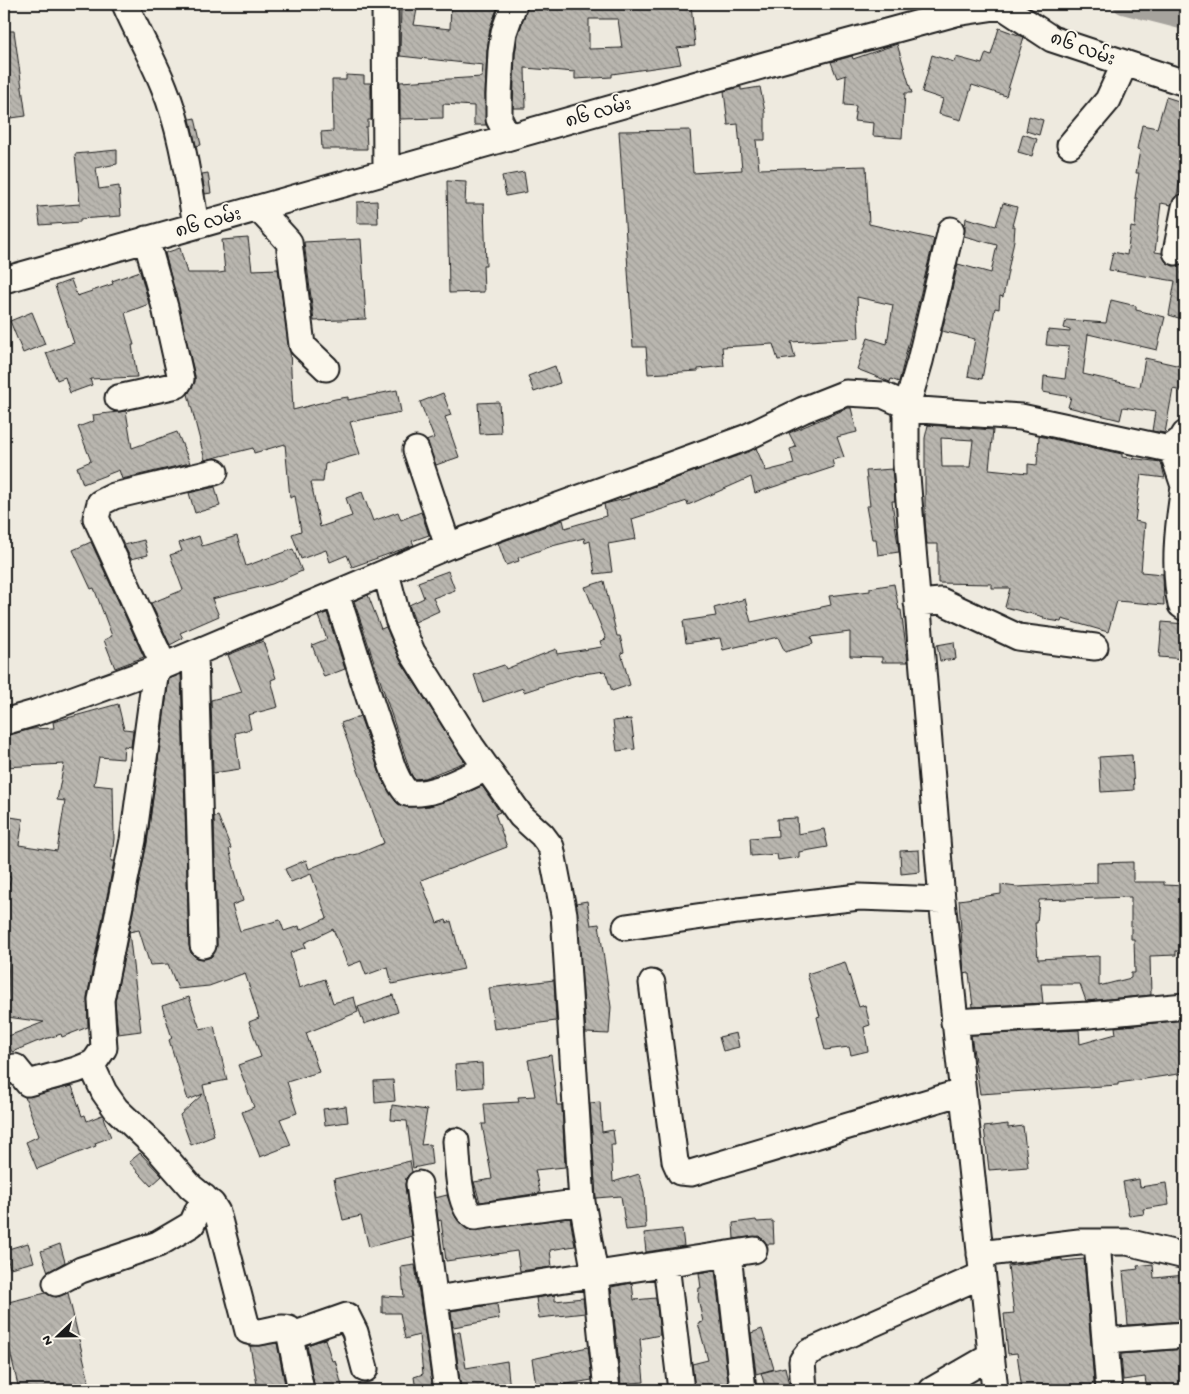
<svg xmlns="http://www.w3.org/2000/svg" width="1189" height="1394" viewBox="0 0 1189 1394" font-family="'Gochi Hand','Noto Sans Myanmar',sans-serif">
	<defs>
		<pattern id="building-back-hatch" width="6" height="6" patternUnits="userSpaceOnUse" patternTransform="scale(1.25)"><rect width="6" height="6" fill="#b9b6af"/><path d="M-1 5l2 2M0 0l6 6M5-1l2 2" fill="none" stroke="#9e9c96"/></pattern>
	</defs>
	<rect width="100%" height="100%" fill="#eeeadf"/>
	<filter id="ink" filterUnits="userSpaceOnUse"><feTurbulence type="fractalNoise" baseFrequency=".02" numOctaves="2"/><feDisplacementMap in="SourceGraphic" scale="10" xChannelSelector="R" yChannelSelector="G"/><feConvolveMatrix kernelMatrix="1 2 1 2 8 2 1 2 1" color-interpolation-filters="sRGB"/></filter>
	<g filter="url(#ink)">
		<g fill="none" stroke-linecap="round" stroke-linejoin="round">
			<path stroke="#a6a39d" stroke-width="20" d="M1123 4 1185 20"/>
		</g>
		<path fill="url(#building-back-hatch)" stroke="#1c1c1c" fill-rule="evenodd" d="M401 4H418L414 25 450 29 451 4H499L490 27 487 50 485 95 486 125H474V106L443 104V118L400 119V82L482 77 483 65 400 56Z
			M528 4 548 11 550 4H691L695 46 677 48 681 64 612 74V77L575 79V72L525 68 526 108H513L515 53 518 36ZM589 19H618L622 48 589 49Z
			M999 28 1024 37 1006 96 972 85 961 120 939 114 943 99 922 92 932 55 954 62 956 57 982 64 986 53 991 55Z
			M4 31H14L26 116 4 119Z
			M897 44 912 93H905L902 138 873 136 874 123 854 121 856 106 844 105 846 75 837 78 831 62 852 56 853 59Z
			M346 75 364 76V83H371V120H368V127H366L367 149H322L321 132 333 131 332 80H346Z
			M741 87V90L760 87 765 112V140H756L759 169 866 166 869 224 934 239 899 382 891 379 890 382 857 369 868 338 887 344 893 305 857 297 859 338 791 342 795 358 778 360 773 344 722 347 724 366 698 369V371L648 374 646 347H633L619 131 690 130 693 173 742 170 738 124 728 125 724 91Z
			M1166 97 1185 103V172L1182 171 1177 195 1171 205 1161 203 1155 252 1162 253 1166 262 1173 266 1185 263V320L1169 315 1175 281 1109 270 1113 252 1127 255 1131 227 1135 228 1137 198H1135L1139 173H1136L1140 150 1137 149 1142 125 1157 128Z
			M1029 116 1043 120 1039 135 1026 131Z
			M195 118 201 145 196 146 190 119Z
			M1023 134 1037 139 1032 156 1018 152Z
			M117 150V164L96 168 99 189 119 186 121 216 80 219V222L40 225 38 207 80 204 75 154Z
			M524 172 527 192 506 196 502 176Z
			M208 173 211 193 205 194 202 174Z
			M447 181 466 182 465 204H484L486 266H483L484 292 449 293Z
			M377 201 378 223H357V202Z
			M1003 203 1017 207 1012 226H1015L1014 240 1003 297 1000 296 999 309 995 308 982 379 968 376 975 339 942 331 958 264 991 273 997 245 964 236 966 218 996 226Z
			M248 238 252 270 278 269 290 351 293 410 335 399 348 397V400L397 390 401 412 350 422 360 454 325 464 323 482H311L320 527 352 516 346 498 362 492 373 521 398 512 401 520 421 512 429 535 412 541 414 545 352 567 347 555 330 562 326 550 301 559 292 534 301 531 295 496 290 498 285 444 254 453 253 448 205 460 188 394 195 382V376L165 253 180 248 187 273H219L225 272 222 240Z
			M361 239 366 319 314 321 304 242Z
			M140 271 149 304 125 313 134 345H132L137 377 90 379 92 385 70 393 65 377 57 380 46 353 74 343 55 286 71 280 77 296 113 284 112 281Z
			M1111 300 1136 306V310L1165 317 1157 350 1088 334 1083 374 1140 387 1145 358 1185 367V392L1173 389 1165 433 1152 431 1155 412 1123 407 1120 420 1068 407 1071 397 1043 392 1044 376 1065 379 1069 347 1046 345 1048 330 1070 332V330L1064 328 1066 320 1106 323Z
			M32 312 45 344 23 353 10 321Z
			M555 366 560 383 534 392 528 376Z
			M443 393 451 415 445 417 459 457 436 465 426 441 434 438 420 402Z
			M499 402 501 433 480 434 478 403Z
			M848 408H851L857 432 837 437 844 457 832 460 834 467 755 493 751 477 688 505 687 501 632 519 636 539 608 544 612 572 595 574 590 541 585 543 584 538 552 546 518 558 519 561 506 565 498 543 563 520 565 528 606 516 604 504 630 498 629 496 756 448 766 471 794 464 790 449 796 447 789 433Z
			M126 411 132 448 177 432 190 463 122 479 119 470 83 484 77 467 91 461 78 427 94 421 93 415Z
			M928 425 993 430 989 469 1028 473V464L1037 465 1039 436 1122 454V457L1161 462 1165 478 1141 475 1135 521 1145 523 1141 572 1163 574 1164 605 1117 601 1108 632 1062 619 1061 622 1043 619 1044 617 1005 607 1010 588H992V584L938 583V544H927L925 520V438ZM941 438 973 440 970 467H942Z
			M892 469 895 501H892L899 552 878 555 876 539H872L866 506H870L866 471Z
			M215 487 220 506 195 513 189 493Z
			M199 536 202 546 237 536 246 566 293 549 302 571 272 584 212 599 219 616 180 633 183 638 170 645 151 603 183 590 170 555 182 551 179 543Z
			M144 540 148 555 131 559 124 545Z
			M91 542 144 657 115 668 104 640 112 636 94 588 91 589 73 550Z
			M448 571 455 590 433 598 439 611 415 622 409 605 424 598 418 582Z
			M604 581 617 636H620L624 652 621 653 630 685 612 691 605 671 576 675 524 692 523 688 483 702 474 675 504 665 506 669 556 649 557 654 602 647 600 641 606 639 585 587Z
			M894 584 899 610H901L908 662H882V657L850 656V632L811 637 813 644 785 652 778 637 723 650 720 638 686 643 683 621 716 616 714 608 745 599 751 622 831 605 829 596 870 591V588Z
			M368 595 381 629 386 627 400 660 465 762 425 778 414 779 411 774 354 601Z
			M327 613 345 669 324 677 312 645 327 639 318 616Z
			M1162 622 1185 624V659L1159 657Z
			M263 641 276 678 271 680 278 707 248 715 251 729 235 733 240 769 213 773 211 700 242 692 228 655Z
			M954 642 956 659 940 661 937 645Z
			M181 674 189 945 191 953 197 958 204 959 211 957 217 945 214 817 218 816 231 848 229 849 243 901 232 905 240 931 280 920 284 931 299 926 300 930 327 918 311 874 291 882 285 869 306 860 309 869 333 859 358 854 384 843 341 723 360 716 382 780 396 802 407 807 429 806 453 799 482 786 500 812 495 814 507 847 421 880 437 923 446 920 447 923 451 921 464 969 392 984 388 967 366 975 361 961 348 966 333 929 304 943 306 947 290 953 299 988 325 979 333 1003 354 997 358 1012 306 1033 319 1072 287 1082 297 1113 280 1119 291 1145 260 1157 242 1112 254 1107 238 1065 261 1057 249 1022 259 1018 245 973 209 986 178 989 168 964 150 965 139 930 129 932 141 1031 118 1034 115 1001 147 843 169 679Z
			M118 704 124 729 133 730 131 747 124 746 123 759 99 757 94 785 113 787 114 839 111 861H114L87 997 88 1027 62 1037 61 1034 36 1042 12 1052 6 1037 44 1022 7 1017 9 955 4 954V907L11 877H7L8 848 4 847V816L23 819 19 845 57 851 65 801 57 800 64 764 4 767V736L32 729 54 728 53 722Z
			M631 719 635 749 617 751 613 721Z
			M1132 755 1134 790 1101 792 1099 757Z
			M797 818 798 834 824 829 828 847 799 852V857L778 860 777 854 751 856 750 838 778 836 777 819Z
			M919 850 920 872 901 874 900 851Z
			M1133 862V882H1164V885L1185 886V951H1176V955L1150 956 1151 995 1086 1001 1080 984H1041L1043 1003 973 1007 969 973 964 974 959 900 1001 894V885L1017 887 1097 883V863ZM1131 897V939H1134L1135 973H1131V978L1099 986V956L1038 959 1035 923H1037L1039 900Z
			M587 901 591 925 599 924 611 1007 609 1034 586 1033 576 903Z
			M845 962 859 1007 865 1005 870 1025 864 1027 868 1051 851 1055 849 1047 825 1050 817 1017 820 1016 807 974Z
			M554 980 556 1021 494 1029 489 988Z
			M393 995 398 1012 364 1024 358 1007Z
			M189 997 200 1029 214 1026 227 1080 203 1085 214 1136 191 1145 180 1115 203 1094 188 1100 169 1040 172 1038 162 1006Z
			M1185 1020V1073L1118 1083V1085L980 1094 971 1035 1079 1030 1080 1044 1116 1034 1115 1027Z
			M736 1033 739 1047 723 1051 719 1037Z
			M551 1055 557 1105H562L565 1167 535 1170 540 1193 480 1202 474 1182 492 1179 482 1124H486L484 1104 519 1102 518 1097 535 1096 528 1060Z
			M482 1063 483 1087 457 1089 455 1065Z
			M393 1080 395 1101 375 1103 374 1081Z
			M72 1086 82 1116 85 1115 87 1121 102 1115 111 1137 95 1143 96 1146 37 1169 26 1142 39 1136 25 1097Z
			M600 1102 602 1132 613 1130 615 1145H611L613 1182 639 1174 644 1192 646 1228 626 1230 621 1196 596 1198 590 1103Z
			M392 1105 427 1110 421 1145 430 1144 432 1164 413 1168 407 1121 391 1120Z
			M346 1106 348 1122 325 1125 323 1109Z
			M1008 1124V1128L1023 1126 1028 1167 989 1170 984 1127Z
			M140 1153 162 1176 151 1186 129 1162Z
			M410 1161 412 1172 406 1178 405 1186 412 1236 369 1247 361 1216 343 1220 334 1179Z
			M1139 1179 1140 1187 1166 1183 1169 1205 1143 1209 1144 1214 1129 1216 1123 1182Z
			M447 1195 456 1218 469 1230 570 1218 575 1246 550 1250 552 1267 520 1271 517 1251 446 1261 441 1220 438 1221 435 1198Z
			M756 1220 757 1222 773 1221 774 1244H767L759 1236 734 1239 733 1223Z
			M682 1229 684 1246 646 1252 644 1233Z
			M28 1243 34 1262 10 1268 5 1250Z
			M60 1244 65 1262 48 1272 41 1251Z
			M1062 1259V1261L1084 1259 1094 1383 1091 1384V1390H1022L1017 1353 1008 1354 1004 1314 1014 1313 1008 1266Z
			M1153 1264 1154 1278 1185 1275V1321L1128 1325 1123 1271 1138 1269 1137 1266Z
			M415 1265 433 1390H416L414 1377 423 1374 419 1335 405 1339 400 1313H382V1296L404 1297 401 1267Z
			M715 1270 728 1383 695 1390 692 1364 708 1360 698 1323 703 1322 698 1298 699 1288H701L699 1273Z
			M632 1283 634 1300 656 1298 660 1335 640 1339 644 1382 621 1384 611 1287Z
			M46 1293 56 1297 68 1293 91 1390H19L4 1325V1303Z
			M555 1295V1301L583 1298 585 1313 539 1318 536 1298Z
			M497 1304 499 1319 453 1327 451 1311Z
			M762 1329 774 1369 756 1374 751 1333Z
			M460 1332 466 1368 507 1361 510 1390H461L454 1333Z
			M325 1339 332 1361 335 1360 343 1390H315L307 1345Z
			M277 1343 286 1390H258L250 1346Z
			M588 1347 592 1380 562 1385 563 1390H542L541 1383 536 1384 532 1359Z
			M1185 1349V1390H1147L1145 1377 1123 1380 1121 1354Z
			M785 1367 790 1390H766L761 1373Z"/>
		<g fill="none" stroke-linecap="round" stroke-linejoin="round">
			<defs>
				<path id="minor" d="M125 4C137 32 153 59 164 87 182 131 188 179 196 225
					M385 4 386 171
					M508 137 499 119V95L501 52 504 32 514 4
					M1070 145 1108 100 1125 63
					M258 208 289 242 302 345 326 368
					M951 230 920 361 906 409 1021 417 1169 449 1182 439 1185 434
					M1176 252 1185 207
					M4 280 768 64 956 13 1002 6 1052 39 1185 83
					M118 398 177 385 181 379 165 307 146 239
					M1171 447 1185 489
					M416 450 448 546
					M1184 487C1178 525 1173 567 1181 605L1185 608
					M386 573 398 619 412 652 471 746 521 816 542 835 551 847 564 914 582 1202 595 1274 607 1390
					M336 594C353 643 366 692 384 741 390 759 394 778 407 793 434 796 462 779 487 768
					M917 603 941 601 1018 637 1095 647
					M195 654 203 945
					M164 666 96 518 100 503 114 496 215 472
					M4 722 35 713 164 666 448 546 745 438 803 410 846 393 883 395 903 404 906 414V464L942 900 995 1390
					M626 927 738 911 859 897 942 900
					M652 983 675 1161 680 1172 691 1173 962 1092
					M954 1022 1089 1015 1185 1006
					M91 1064 104 1092 116 1109 156 1147 191 1187 212 1204 217 1212 248 1331C262 1336 275 1325 289 1329L290 1336 347 1316 355 1332 365 1369
					M4 1072 15 1067 28 1083 76 1070 91 1064 95 1061 104 1048 101 1000 133 840 156 669
					M456 1141C458 1161 457 1206 474 1217L582 1202
					M419 1184 447 1390
					M1097 1242 1109 1390
					M728 1254 743 1390
					M980 1254 1079 1242H1127L1185 1256
					M666 1264 681 1390
					M56 1283 81 1270 158 1244 192 1224 204 1197
					M435 1299 754 1250
					M290 1336 301 1390
					M1105 1341 1185 1335
					M804 1390 802 1361 809 1352 982 1275
					M932 1390 991 1356"/>
			</defs>
			<use href="#minor" stroke="#1c1c1c" stroke-width="29"/>
			<use href="#minor" stroke="#fbf7ec" stroke-width="25"/>
		</g>
	</g>
	<g text-anchor="middle" stroke-width="4" stroke-linejoin="round" paint-order="stroke">
		<g font-size="18" fill="#1c1c1c" stroke="#fbf7ec">
			<text transform="translate(1083 48) rotate(20)" y="6">၈၆ လမ်း</text>
			<text transform="translate(598 112) rotate(-16)" y="6">၈၆ လမ်း</text>
			<text transform="translate(208 222) rotate(-16)" y="6">၈၆ လမ်း</text>
		</g>
	</g>
	<rect width="1189" height="1394" fill="none" stroke="#fbf7ec" stroke-width="20"/>
	<rect x="10" y="10" width="1169" height="1374" fill="none" stroke="#1c1c1c" stroke-width="2" filter="url(#ink)"/>
	<g transform="translate(58 1336) rotate(248)" stroke="#fbf7ec" stroke-width="4" paint-order="stroke">
	<path d="M0-4L9 19L0 12L-9 19Z" fill="#1c1c1c"/>
	<text y="-8" font-size="14" font-weight="bold" text-anchor="middle" fill="#1c1c1c">N</text>
	</g>
</svg>
